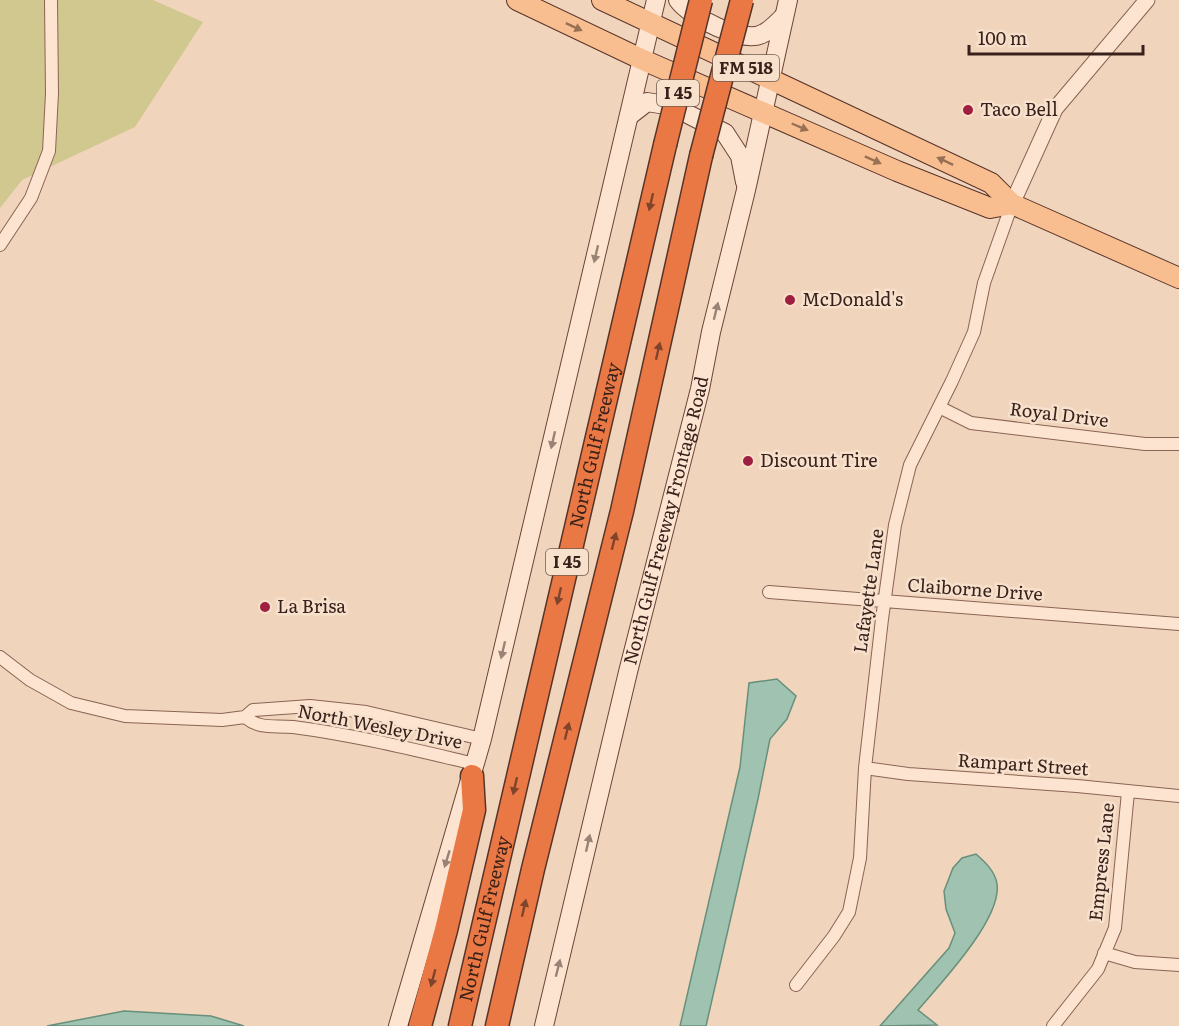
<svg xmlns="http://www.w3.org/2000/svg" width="1179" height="1026" viewBox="0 0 1179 1026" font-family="Literata,serif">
	<rect width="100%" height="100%" fill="#f1d4bc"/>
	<path fill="#d0c88f" d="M0 0H153L203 22 135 127 22 180 0 208Z"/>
	<path fill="#a0c2b0" stroke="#67907c" stroke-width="1.5" d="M777 679 796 696 787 719 770 739 758 799 706 1026H680L740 767 749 683Z
		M976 854C985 862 995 871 997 884 1002 919 940 984 918 1010L937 1025 880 1026 949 948 955 933 946 909 944 891 953 868 962 858Z
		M124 1011 211 1016 244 1026H47Z"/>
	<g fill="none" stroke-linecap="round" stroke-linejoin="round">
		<defs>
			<path id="minor" d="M0 245 31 198 49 151 52 93 51 0
				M939 407 971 423 1145 444H1179
				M769 592 1179 624
				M0 657 30 680 71 703 125 716 222 720 245 717 253 710 310 706 366 712 482 739
				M245 717C261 730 273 725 293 727 355 735 415 750 475 764
				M865 768 908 774 1077 786 1179 796
				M1104 953 1135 962 1179 965
				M796 985 834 936 849 912 860 858 865 768 882 619 895 525 910 465 952 381 974 332 984 283 1012 204
				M1053 1026 1098 969 1115 928 1128 792"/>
			<path id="tertiary" d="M1012 204 1055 109 1147 0"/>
			<g id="secondary">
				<path d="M678 0C690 17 743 44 762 34 770 31 778 22 784 16"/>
				<path d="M629 116 647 102 672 106 725 133 740 156 745 182"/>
				<path d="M398 1026 482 739 656 0"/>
				<path id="s1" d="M544 1026 628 672 700 389 711 332 746 190 788 0"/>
			</g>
			<path id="primary" d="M517 0 641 59 897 171 990 208 1012 204
				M602 0 991 183 1012 204 1179 278"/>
			<g id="motorway">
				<path d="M420 1026 446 930 474 810 472 776"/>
				<path id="s2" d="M460 1026 665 145"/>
				<path d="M497 1026 533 869 622 511 701 156"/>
			</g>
		</defs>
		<use href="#minor" stroke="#8a6454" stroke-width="14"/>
		<use href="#tertiary" stroke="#8a6454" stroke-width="17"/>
		<use href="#secondary" stroke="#6c4538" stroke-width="20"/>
		<use href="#primary" stroke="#573329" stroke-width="22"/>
		<use href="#motorway" stroke="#573329" stroke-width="25"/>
		<use href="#minor" stroke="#fce4d0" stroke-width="12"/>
		<use href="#tertiary" stroke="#fce4d0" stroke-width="15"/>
		<use href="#secondary" stroke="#fce4d0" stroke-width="18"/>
		<use href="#primary" stroke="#f9be8f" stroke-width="20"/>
		<use href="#motorway" stroke="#ea7844" stroke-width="22"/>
		<defs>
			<path id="motorway-bridge" d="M665 145 701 0
				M701 156 742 0"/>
		</defs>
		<use href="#motorway-bridge" stroke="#573329" stroke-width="25" stroke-linecap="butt"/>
		<use href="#motorway-bridge" stroke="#ea7844" stroke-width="22"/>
	</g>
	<defs><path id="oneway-solid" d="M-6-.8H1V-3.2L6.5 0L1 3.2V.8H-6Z" transform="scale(1.5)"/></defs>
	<g fill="#987054">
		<use href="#oneway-solid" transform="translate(574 27) rotate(25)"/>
		<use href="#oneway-solid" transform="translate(800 127) rotate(23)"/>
		<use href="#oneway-solid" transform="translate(873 160) rotate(24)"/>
		<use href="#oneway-solid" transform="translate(945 161) rotate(-155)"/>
	</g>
	<g fill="#7f442b">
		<use href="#oneway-solid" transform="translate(651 202) rotate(103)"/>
		<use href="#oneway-solid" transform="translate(658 351) rotate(-77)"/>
		<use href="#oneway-solid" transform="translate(614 541) rotate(-76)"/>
		<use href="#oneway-solid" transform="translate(559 596) rotate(103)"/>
		<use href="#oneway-solid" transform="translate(567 731) rotate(-76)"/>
		<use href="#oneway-solid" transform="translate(515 786) rotate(103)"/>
		<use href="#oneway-solid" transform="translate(524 908) rotate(-77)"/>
		<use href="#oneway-solid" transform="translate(433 978) rotate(105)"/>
	</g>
	<g fill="#9a8275">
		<use href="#oneway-solid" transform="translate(596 254) rotate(103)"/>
		<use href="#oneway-solid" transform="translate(716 311) rotate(-76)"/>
		<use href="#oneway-solid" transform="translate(553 440) rotate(103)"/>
		<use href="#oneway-solid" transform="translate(503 650) rotate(103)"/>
		<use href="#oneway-solid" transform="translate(588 843) rotate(-77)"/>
		<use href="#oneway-solid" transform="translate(447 859) rotate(107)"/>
		<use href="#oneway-solid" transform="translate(558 968) rotate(-76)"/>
	</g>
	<g fill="#9e1f3f" stroke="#f8e1cc" stroke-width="2">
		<circle cx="968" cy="110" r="6"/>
		<circle cx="790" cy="300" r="6"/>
		<circle cx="748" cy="461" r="6"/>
		<circle cx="265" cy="607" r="6"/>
	</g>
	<g text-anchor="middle" stroke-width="5" stroke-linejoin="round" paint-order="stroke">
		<g fill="#f8e1cc" stroke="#725b4f" stroke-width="1.5">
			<rect x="713" y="55" width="66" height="26" rx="4.5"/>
			<rect x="657" y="80" width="42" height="26" rx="4.5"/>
			<rect x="546" y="549" width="42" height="26" rx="4.5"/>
		</g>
		<g font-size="16" font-weight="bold" fill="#38211a">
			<text x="746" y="74">FM 518</text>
			<text x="678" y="99">I 45</text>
			<text x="567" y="568">I 45</text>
		</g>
		<g font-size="18" fill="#38211a" stroke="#f8e1cc" text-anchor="start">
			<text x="980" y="116">Taco Bell</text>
			<text x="802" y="306">McDonald's</text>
			<text x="760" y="467">Discount Tire</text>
			<text x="277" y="613">La Brisa</text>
		</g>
		<g font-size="18" fill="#38211a" stroke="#f8e1cc">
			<text transform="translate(1059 415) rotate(7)" y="6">Royal Drive</text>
			<text dy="6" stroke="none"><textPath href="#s2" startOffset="596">North Gulf Freeway</textPath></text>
			<text dy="6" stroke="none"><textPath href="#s1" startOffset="520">North Gulf Freeway Frontage Road</textPath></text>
			<text transform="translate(975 590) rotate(4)" y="6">Claiborne Drive</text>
			<text transform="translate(869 591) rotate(-82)" y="6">Lafayette Lane</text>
			<text transform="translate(380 727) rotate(11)" y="6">North Wesley Drive</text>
			<text transform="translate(1023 765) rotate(4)" y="6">Rampart Street</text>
			<text transform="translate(1102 862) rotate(-84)" y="6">Empress Lane</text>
			<text dy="6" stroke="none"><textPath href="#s2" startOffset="110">North Gulf Freeway</textPath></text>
		</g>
	</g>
	<path d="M969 45v9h174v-9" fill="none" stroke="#38211a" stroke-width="3"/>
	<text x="978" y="45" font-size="18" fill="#38211a" stroke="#f8e1cc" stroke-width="4.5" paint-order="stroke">100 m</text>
</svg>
